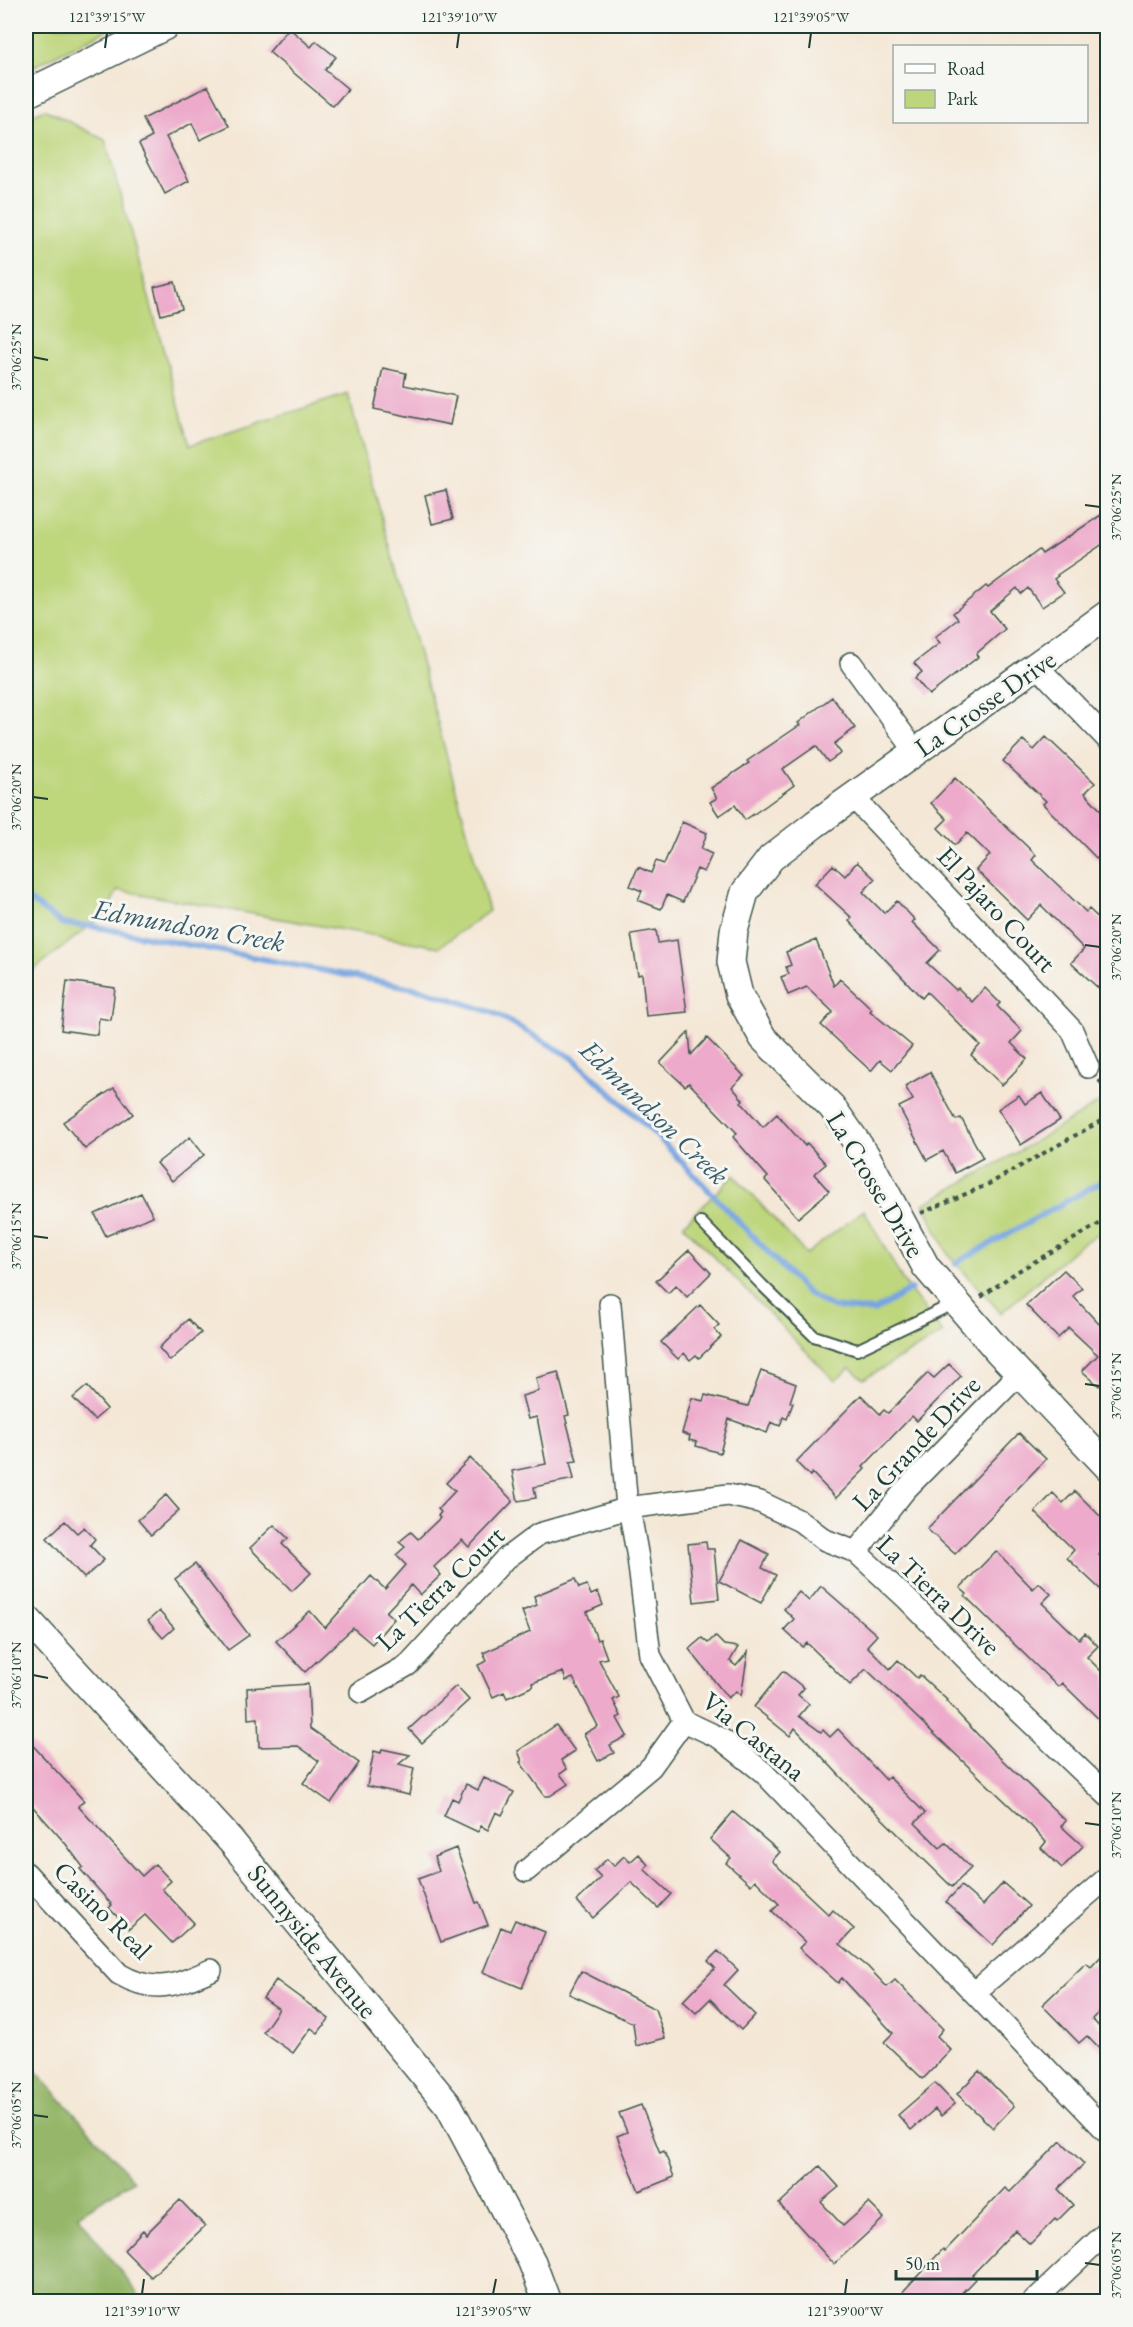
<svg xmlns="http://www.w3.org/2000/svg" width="1133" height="2327" font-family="'EB Garamond',serif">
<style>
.green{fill:#bed67b;stroke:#6e8a58;stroke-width:1.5}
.forest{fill:#96b76b;stroke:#5a7a50;stroke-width:1.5}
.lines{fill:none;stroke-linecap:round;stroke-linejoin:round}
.stream{stroke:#77a5e0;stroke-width:6}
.building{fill:#edaacb}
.service-casing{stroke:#3f564c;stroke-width:14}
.minor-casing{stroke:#3f564c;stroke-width:24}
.tertiary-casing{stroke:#3f564c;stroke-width:30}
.path{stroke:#3f564c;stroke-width:4;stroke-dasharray:4.5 4.5;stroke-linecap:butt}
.service{stroke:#fff;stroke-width:10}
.minor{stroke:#fff;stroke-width:21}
.tertiary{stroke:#fff;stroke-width:27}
.ticks{fill:none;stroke:#1f3d34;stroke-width:2}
.labels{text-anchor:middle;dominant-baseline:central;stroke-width:6;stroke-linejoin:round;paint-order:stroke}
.street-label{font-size:27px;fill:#1f3d34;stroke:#f6f6f2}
.water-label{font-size:28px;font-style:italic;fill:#395c68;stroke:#f6f6f2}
.neatline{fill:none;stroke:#1f3d34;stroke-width:2}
.ticks-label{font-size:15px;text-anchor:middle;fill:#1f3d34}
</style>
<rect width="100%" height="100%" fill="#f6f6f2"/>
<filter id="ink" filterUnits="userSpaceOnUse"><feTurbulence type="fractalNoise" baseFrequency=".0167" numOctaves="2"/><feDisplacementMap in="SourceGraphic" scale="12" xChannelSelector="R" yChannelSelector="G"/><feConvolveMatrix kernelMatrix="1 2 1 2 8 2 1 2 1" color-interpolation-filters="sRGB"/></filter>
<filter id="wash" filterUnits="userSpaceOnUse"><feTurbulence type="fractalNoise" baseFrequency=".008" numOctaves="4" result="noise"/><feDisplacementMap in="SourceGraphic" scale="24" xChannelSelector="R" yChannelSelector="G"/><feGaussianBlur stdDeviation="1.35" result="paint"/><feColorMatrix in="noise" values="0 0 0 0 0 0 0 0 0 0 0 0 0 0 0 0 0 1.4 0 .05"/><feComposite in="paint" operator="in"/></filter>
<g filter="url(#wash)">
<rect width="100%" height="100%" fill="#f4e7d5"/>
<path class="green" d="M26,26H115L26,70Z
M44,109L105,140L190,445L348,394L489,911L439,947L118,890L106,913L26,976V118Z
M1107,1098V1228L1081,1244L1001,1313L948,1254L924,1204L1014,1154Z
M734,1175L806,1254L864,1210L903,1281L943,1333L864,1379L850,1368L835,1381L683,1225Z"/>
<path class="forest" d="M26,2060L134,2180L78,2215L143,2301H26Z"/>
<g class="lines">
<path class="stream" d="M26,898L63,924L91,926L424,990L494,1013L573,1058L655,1134L807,1293L832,1307L874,1311L911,1289
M956,1263L1108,1178"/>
</g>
<g id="blocks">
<path class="building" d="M289,28L311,47L316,41L336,57L325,70L348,89L333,106L269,52Z
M208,86L229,126L200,140L192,123L166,137L189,181L165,194L139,144L152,137L143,119Z
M175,282L182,309L161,315L154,287Z
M383,368L406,373L404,385L456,396L450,425L374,409Z
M446,490L453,519L432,524L425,495Z
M1107,511V541L1057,575L1058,576L1054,579L1064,592L1042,607L1028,588L1021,594L1017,588L990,611L1005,629L976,654L978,657L929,695L915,678L922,672L914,663L940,643L935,637L958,619L953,613L986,586L988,588L1039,550L1042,554Z
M832,697L855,728L834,744L841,753L828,762L816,746L783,769L794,785L767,805L745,820L735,805L719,816L710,802L717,798L711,788L749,763L747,761L800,725L798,723Z
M1046,737L1095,783L1085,793L1107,817V869L1043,804L1046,801L1003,761L1023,740L1034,750Z
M955,778L1036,855L1032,860L1086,912L1089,909L1107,926V996L1071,963L1084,949L1041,905L1027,920L976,870L990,855L967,833L955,845L938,828L947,819L931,803Z
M682,822L707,833L701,849L712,854L704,872L697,869L683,902L667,895L661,909L638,900L642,891L630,886L638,867L651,873L656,861L664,864Z
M857,862L875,879L863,892L884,913L897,901L915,920L912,922L940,950L927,963L956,990L958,988L972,1002L985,988L1000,1003L997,1006L1022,1031L1011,1043L1027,1059L1002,1085L971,1055L980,1045L927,992L922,998L849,921L852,918L815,884L833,865L845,876Z
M656,930L658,943L677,940L687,1012L646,1016L642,974L638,975L631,934Z
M816,940L834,986L840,979L872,1009L870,1011L912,1046L892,1070L880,1060L871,1071L821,1025L833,1012L807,987L788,995L781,977L789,974L786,967L791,965L786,952Z
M67,981L115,988L111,1020L99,1018L97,1035L61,1030Z
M689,1032L691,1055L707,1038L744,1076L732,1087L743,1100L741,1102L763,1127L777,1114L805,1146L807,1143L826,1164L814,1174L829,1191L798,1218L765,1180L768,1177L733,1137L737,1133L689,1083L685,1086L660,1063Z
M930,1072L956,1120L961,1118L983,1158L955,1173L943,1151L927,1160L899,1107L913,1100L905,1086Z
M114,1088L133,1114L85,1149L63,1122Z
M1042,1093L1060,1120L1021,1145L998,1109L1019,1095L1025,1104Z
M190,1137L204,1155L172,1181L157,1163Z
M141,1193L153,1216L106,1236L95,1214Z
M689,1250L711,1273L687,1297L676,1285L668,1293L656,1281Z
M1064,1270L1082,1288L1073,1296L1099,1324L1107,1315V1377L1099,1386L1082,1371L1098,1355L1069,1328L1058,1338L1026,1305Z
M700,1305L719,1325L714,1329L721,1337L699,1358L696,1355L690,1360L684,1353L678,1359L661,1342Z
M188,1319L201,1333L170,1361L159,1348Z
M949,1364L961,1376L917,1421L912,1416L863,1467L865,1469L836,1498L812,1473L810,1476L796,1462L861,1395L880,1414L884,1410L888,1413L928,1373L934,1378Z
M761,1371L796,1384L790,1402L793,1403L787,1419L783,1417L780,1426L771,1422L767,1433L729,1419L720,1453L696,1446L697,1442L689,1440L690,1436L682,1433L692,1398L703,1401L705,1395L748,1406Z
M558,1372L569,1415L565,1416L577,1461L570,1462L574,1479L534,1487L536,1498L518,1501L512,1471L546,1464L537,1417L528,1419L522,1396L539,1391L536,1378Z
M87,1386L107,1409L94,1420L73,1398Z
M1019,1433L1046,1459L955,1554L927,1529Z
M470,1458L513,1501L469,1547L462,1540L434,1567L441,1575L420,1595L411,1585L386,1612L394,1619L372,1644L353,1628L305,1672L276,1641L310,1611L325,1628L371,1576L385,1589L406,1565L396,1555L405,1547L399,1542L411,1532L418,1539L440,1518L438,1516L441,1512L438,1509L455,1491L446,1483Z
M1075,1491L1107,1523V1546L1099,1555L1107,1563V1582L1100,1589L1067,1558L1074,1550L1035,1512L1053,1493L1063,1503Z
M166,1495L179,1510L151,1535L138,1520Z
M65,1521L77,1533L84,1527L95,1539L90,1545L104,1560L84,1578L47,1538Z
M274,1525L288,1538L282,1544L311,1573L292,1591L250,1548Z
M742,1540L769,1554L762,1568L776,1575L761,1603L719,1581Z
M706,1542L707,1549H714L719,1599L694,1602L688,1544Z
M996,1551L1033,1589L1039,1583L1051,1594L1042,1603L1079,1639L1085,1633L1098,1646L1087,1657L1107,1677V1727L1062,1683L1058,1687L965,1596L967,1594L960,1588Z
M195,1564L249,1635L228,1650L175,1579Z
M575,1579L579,1588L587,1585L591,1595L598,1592L603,1605L587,1612L597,1640L600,1639L607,1658L599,1660L619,1697L613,1700L621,1716L617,1718L627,1736L610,1745L614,1753L598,1761L584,1734L598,1726L573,1678L566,1681L563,1672L532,1683L533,1686L507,1698L504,1692L493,1697L478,1665L487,1661L483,1653L530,1632L522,1611L537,1605L534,1596Z
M821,1586L877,1635L867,1646L890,1669L898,1660L917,1678L920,1675L947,1700L946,1701L997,1755L1066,1821L1061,1826L1083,1846L1062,1868L1041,1848L1046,1842L1032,1827L866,1669L850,1685L807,1643L803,1647L784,1630L794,1619L784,1609L799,1592L809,1601Z
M159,1611L174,1628L163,1638L148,1621Z
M715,1636L724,1645L738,1647L730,1661L736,1666L748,1652L741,1696L736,1691L728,1698L689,1649L702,1638L708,1643Z
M783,1671L804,1688L798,1695L809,1704L799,1716L821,1732L823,1730L830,1737L838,1729L886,1780L889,1777L925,1813L915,1823L940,1848L946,1843L971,1868L952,1887L855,1792L795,1728L790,1736L754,1707Z
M308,1684L310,1728L359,1763L331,1803L303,1783L319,1761L298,1746L259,1747L258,1718L248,1719L247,1688Z
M456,1686L469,1700L422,1743L409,1729Z
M556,1725L575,1751L561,1760L567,1769L560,1774L568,1784L550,1796H545L520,1762L522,1761L518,1751Z
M26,1738L84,1801L78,1806L142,1876L155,1864L171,1881L162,1889L194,1923L172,1943L145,1915L129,1929L109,1908L112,1905L80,1869L83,1867L65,1843L26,1799Z
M382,1749L410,1755L399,1764L414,1768L409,1795L367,1786L374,1751L381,1753Z
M484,1778L514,1792L502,1815L496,1812L488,1830L481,1826L478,1832L444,1816L452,1798L458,1801L466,1784L478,1790Z
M733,1812L780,1852L772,1861L829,1915L833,1910L854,1929L840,1944L868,1967L887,1987L895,1980L943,2029L937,2036L951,2050L923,2079L884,2042L893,2033L842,1978L838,1983L799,1948L805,1942L772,1911L779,1904L755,1880L751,1885L726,1863L731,1858L710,1839Z
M456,1848L476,1903L479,1902L488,1925L441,1942L418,1879L439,1871L434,1857Z
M639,1854L648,1865L644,1869L671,1894L658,1908L631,1882L593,1918L577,1901L601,1878L594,1871L607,1859L614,1866L624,1856L630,1862Z
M1003,1883L1029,1906L993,1945L946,1902L961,1886L983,1905Z
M515,1920L545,1932L522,1988L483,1972L501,1927L510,1931Z
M1107,1950V2004L1092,2019L1107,2035V2057L1087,2036L1079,2043L1042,2005L1086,1963L1091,1967Z
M718,1951L738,1970L724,1985L755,2015L741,2030L710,1999L696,2013L683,2001L715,1968L708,1961Z
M581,1971L655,2009L665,2038L636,2046L633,2023L569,1994Z
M276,1980L329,2019L318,2033L311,2028L293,2053L263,2032L279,2009L263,1998Z
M979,2071L1014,2106L993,2128L957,2094Z
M935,2083L955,2104L941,2116L935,2109L911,2130L898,2115Z
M641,2105L660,2153L664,2151L674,2177L639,2191L617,2136L627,2132L619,2113Z
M1061,2141L1084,2164L1058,2189L1073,2205L1057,2221L1055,2219L1030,2244L1015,2230L972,2275L975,2279L954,2301H894L943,2249L945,2251L1005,2188L1010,2192Z
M820,2166L839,2187L821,2202L843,2226L869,2203L884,2218L834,2264L779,2204Z
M180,2200L205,2226L151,2277L124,2250L143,2230L146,2234Z"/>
</g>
</g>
<g filter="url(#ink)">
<use href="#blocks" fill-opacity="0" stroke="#3f564c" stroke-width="1.5"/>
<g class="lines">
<defs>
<path id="service" d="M701,1222L762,1285L814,1336L857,1350L955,1303"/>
<path id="minor" d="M851,663L916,752
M1037,666L1108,740
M853,797L1072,1030L1088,1067
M610,1304L627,1508H629L638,1558L650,1655L684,1721L720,1738L763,1772L1108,2133
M627,1508L728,1495L760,1502L800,1521L825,1540L856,1552L907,1599L1001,1694L1108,1796
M856,1552L905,1490L1019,1374
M361,1692L408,1665L504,1560L539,1534L629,1508
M526,1871L651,1767L684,1721
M26,1873L119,1974C155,1995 176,1985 211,1970
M974,1993L1108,1877
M1033,2302L1108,2231"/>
<path id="tertiary" d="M26,94L165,26
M1108,614L815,824L771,858L745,892L734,931L731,962L739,995L763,1038L832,1107L865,1154L926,1267L999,1352L1108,1467
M26,1618L231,1841L449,2106L532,2262L547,2302"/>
</defs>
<use href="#service" class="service-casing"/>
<use href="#minor" class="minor-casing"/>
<use href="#tertiary" class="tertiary-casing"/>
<path class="path" d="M1099,1080L1108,1091
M921,1213L987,1185L1108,1117
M981,1297L1015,1273L1108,1219"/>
<use href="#service" class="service"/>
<use href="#minor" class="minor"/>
<use href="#tertiary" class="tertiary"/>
</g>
</g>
<path class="ticks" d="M105,48L107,33M457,48L459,33M809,48L811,33M33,357L48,360M1085,505L1100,507M33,797L48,799M1085,945L1100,947M33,1236L48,1238M1085,1384L1100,1386M33,1675L48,1678M1085,1823L1100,1825M33,2115L48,2117M1085,2263L1100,2265M142,2294L144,2279M493,2294L496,2279M845,2294L847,2279"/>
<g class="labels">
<g class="street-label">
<text transform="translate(985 703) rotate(-35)">La Crosse Drive</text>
<text transform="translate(997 909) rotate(47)">El Pajaro Court</text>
<text transform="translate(876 1184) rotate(59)">La Crosse Drive</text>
<text transform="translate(916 1443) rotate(-47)">La Grande Drive</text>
<text transform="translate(440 1588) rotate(-44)">La Tierra Court</text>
<text transform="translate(939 1595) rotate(44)">La Tierra Drive</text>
<text transform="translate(754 1736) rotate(39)">Via Castana</text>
<text transform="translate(103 1910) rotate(45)">Casino Real</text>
<text transform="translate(313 1941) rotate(51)">Sunnyside Avenue</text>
</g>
<g class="water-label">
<text transform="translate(189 925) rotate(10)">Edmundson Creek</text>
<text transform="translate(655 1112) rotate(44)">Edmundson Creek</text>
</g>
</g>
<rect width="1133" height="2327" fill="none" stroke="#f6f6f2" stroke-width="66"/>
<rect x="893" y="45" width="195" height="78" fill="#f6f6f2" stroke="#a0aca6" stroke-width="1.5"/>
<rect x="905" y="64" width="30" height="9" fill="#ffffff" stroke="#a0aca6" stroke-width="1.5"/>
<text x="947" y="75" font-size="18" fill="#1f3d34">Road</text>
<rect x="905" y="90" width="30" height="18" fill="#bed67b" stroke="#a0aca6" stroke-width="1.5"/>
<text x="947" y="105" font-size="18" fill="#1f3d34">Park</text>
<path d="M896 2270v9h141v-9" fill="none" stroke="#1f3d34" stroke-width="3"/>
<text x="905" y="2270" font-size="18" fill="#1f3d34" stroke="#f6f6f2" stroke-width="4.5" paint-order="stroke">50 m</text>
<rect x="33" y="33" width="1067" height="2261" class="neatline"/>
<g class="ticks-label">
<text x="107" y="22">121°39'15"W</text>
<text x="459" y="22">121°39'10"W</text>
<text x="811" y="22">121°39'05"W</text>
<text transform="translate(16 357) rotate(-90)" y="5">37°06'25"N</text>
<text transform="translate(1116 507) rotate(-90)" y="5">37°06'25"N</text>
<text transform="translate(16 797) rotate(-90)" y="5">37°06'20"N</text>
<text transform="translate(1116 947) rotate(-90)" y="5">37°06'20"N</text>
<text transform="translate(16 1236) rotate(-90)" y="5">37°06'15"N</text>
<text transform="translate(1116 1386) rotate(-90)" y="5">37°06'15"N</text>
<text transform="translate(16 1675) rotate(-90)" y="5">37°06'10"N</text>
<text transform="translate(1116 1825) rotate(-90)" y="5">37°06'10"N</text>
<text transform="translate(16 2115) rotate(-90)" y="5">37°06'05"N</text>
<text transform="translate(1116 2265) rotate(-90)" y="5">37°06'05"N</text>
<text x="142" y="2316">121°39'10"W</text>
<text x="493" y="2316">121°39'05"W</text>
<text x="845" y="2316">121°39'00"W</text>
</g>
</svg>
